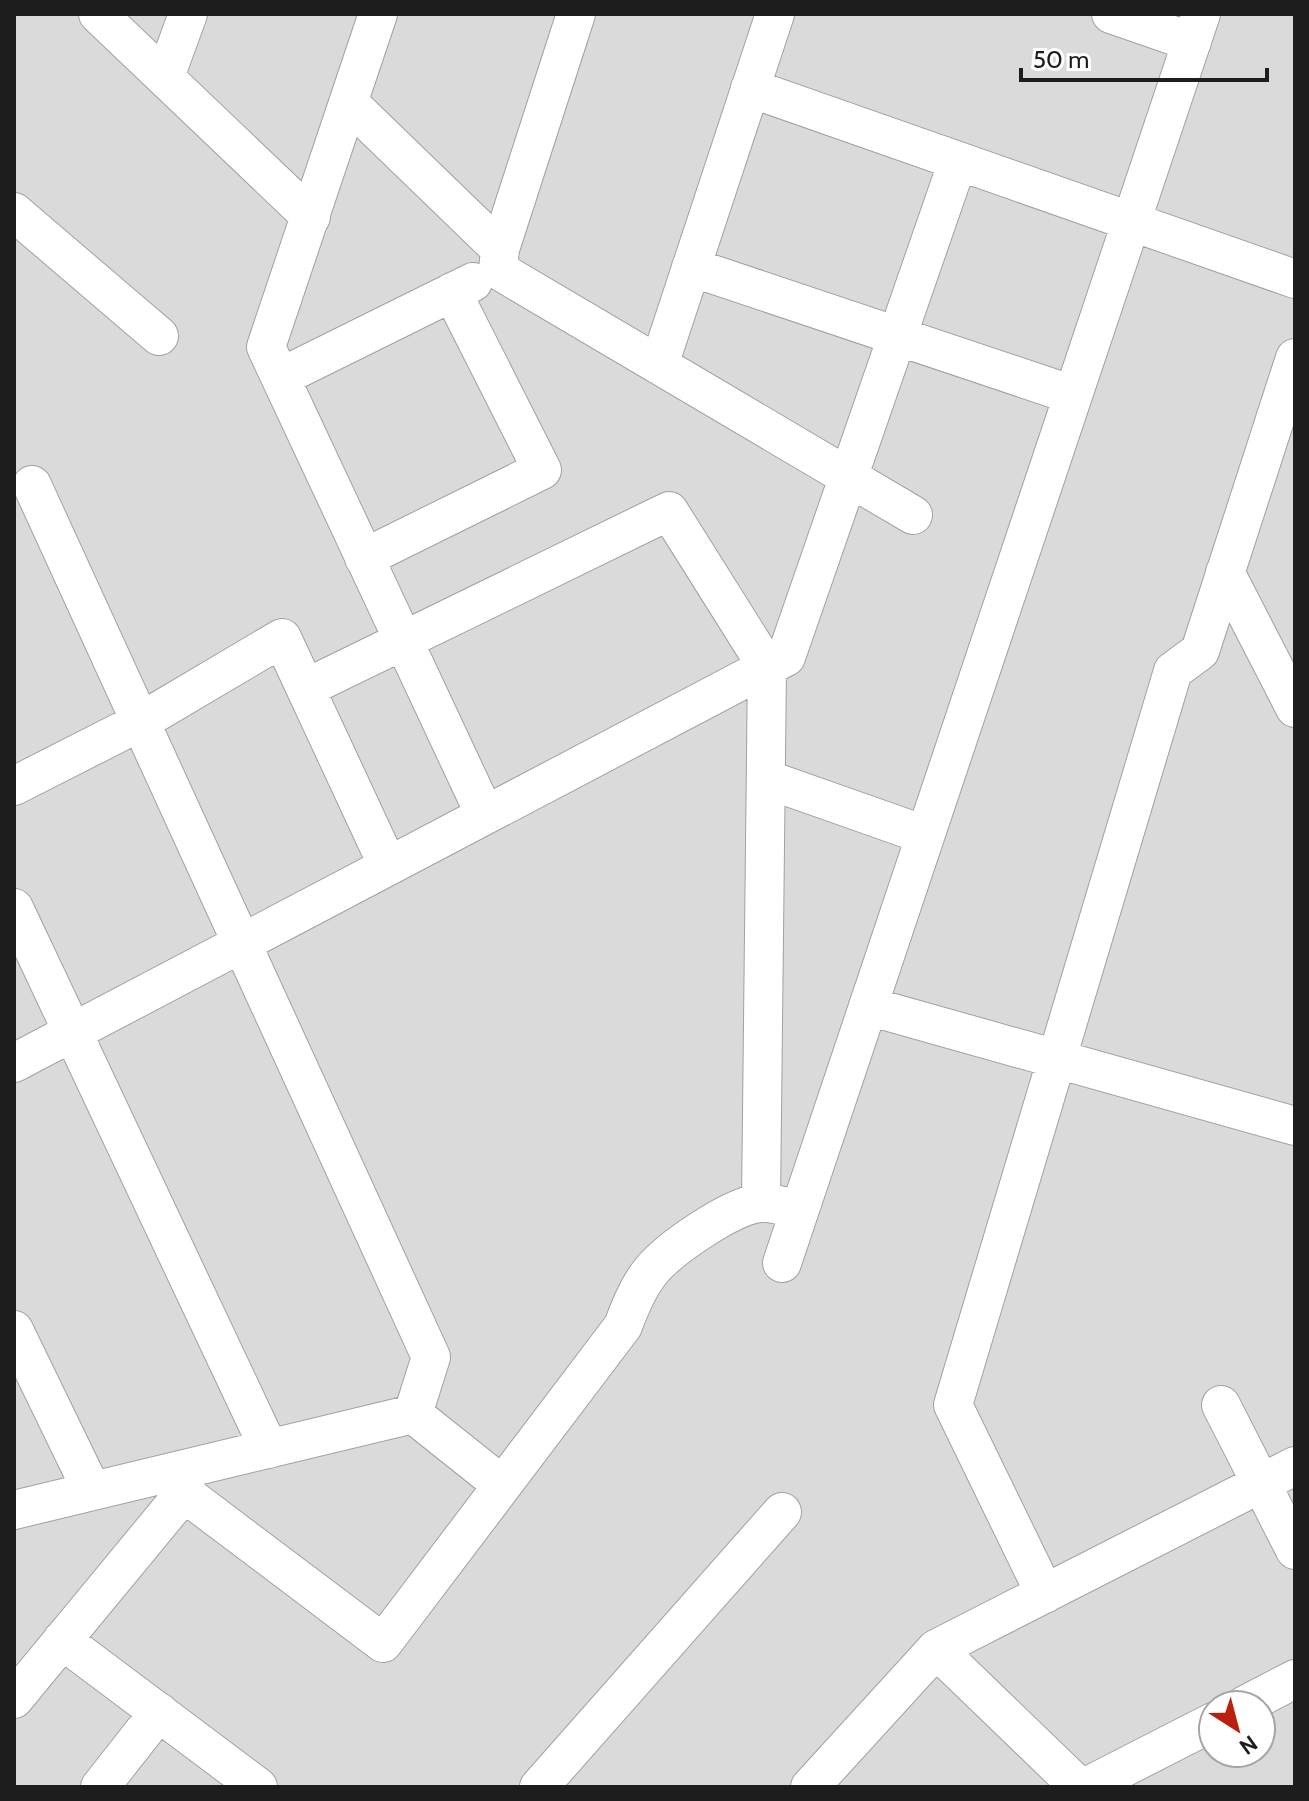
<svg xmlns="http://www.w3.org/2000/svg" width="1309" height="1801" font-family="Cabin,sans-serif">
<style>
.residential{fill:#dbdada;fill-rule:evenodd}
.lines{fill:none;stroke-linecap:round;stroke-linejoin:round}
.street-casing{stroke:#a1a1a1;stroke-width:40}
.street{stroke:#fff;stroke-width:38}
</style>
<rect width="100%" height="100%" fill="#edebe3"/>
<path class="residential" d="M14,14H1295V1787H14ZM1213,1705H1261V1753H1213Z"/>
<g class="lines">
<defs>
<path id="street" d="M98,14L311,217
M378,14L266,347L485,815
M1111,14L1192,42
M165,77L188,14
M750,88L1295,279
M349,103L500,249
M14,212L159,336
M691,267L1073,395
M498,270L913,515
M498,270L500,249L576,14
M659,365L775,14
M281,377L473,282
M32,485L431,1357L413,1414
M364,558L542,470L452,292
M1225,572L1295,708
M306,688L669,511L767,667L761,1203
M766,779L925,835
M14,786L140,722L282,638L388,866
M14,908L269,1449
M868,1006L1295,1126
M14,1063L786,657L958,161
M782,1263L1201,14
M14,1330L92,1491
M1221,1405L1295,1550
M413,1414L502,1485
M179,1470L184,1493L383,1643L623,1326C630,1307 638,1287 651,1271C669,1249 732,1205 761,1203C768,1202 778,1205 785,1206
M14,1510L413,1414
M1045,1594L953,1405L1173,671L1200,651L1295,358
M62,1640L258,1787
M936,1649L1079,1787
M14,1699L184,1493
M1245,1705L1295,1679
M100,1787L159,1712
M539,1787L782,1512
M810,1787L936,1649L1295,1466
M1086,1787L1213,1722"/>
</defs>
<use href="#street" class="street-casing"/>
<use href="#street" class="street"/>
</g>
<rect width="1309" height="1801" fill="none" stroke="#1d1d1d" stroke-width="32"/>
<g transform="translate(1237 1729) rotate(144)"><circle r="38" fill="#ffffff" stroke="#a5a5a5" stroke-width="2"/>
<path d="M0-6L14 30L0 20L-14 30Z" fill="#ba2010"/>
<text y="-12" font-size="22" font-weight="bold" text-anchor="middle" fill="#1d1d1d">N</text>
</g>
<path d="M1021 68v12h246v-12" fill="none" stroke="#1d1d1d" stroke-width="4"/>
<text x="1033" y="68" font-size="24" fill="#1d1d1d" stroke="#ffffff" stroke-width="6" paint-order="stroke">50 m</text>
</svg>
